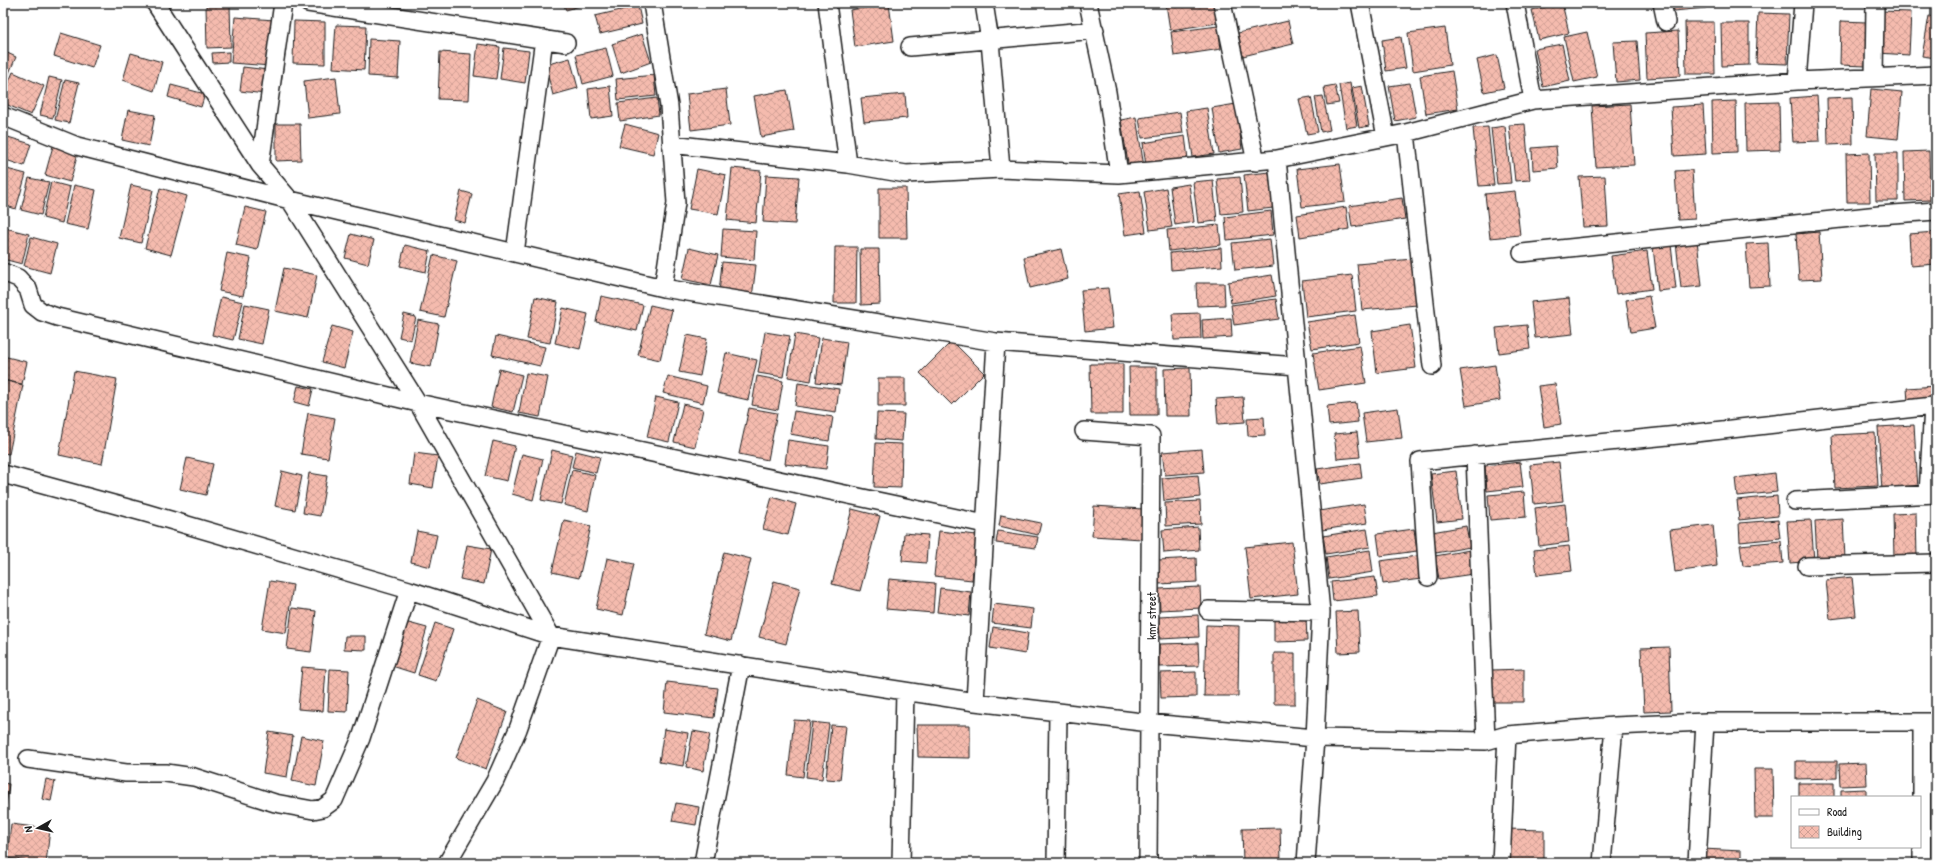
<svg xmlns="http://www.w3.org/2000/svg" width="1939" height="866" font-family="'Patrick Hand',sans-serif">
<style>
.building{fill:url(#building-cross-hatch);stroke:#1c1c1c}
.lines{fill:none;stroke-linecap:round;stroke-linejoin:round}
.minor-casing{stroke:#1c1c1c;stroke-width:20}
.minor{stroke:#fff;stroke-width:17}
.labels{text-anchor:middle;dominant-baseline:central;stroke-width:3;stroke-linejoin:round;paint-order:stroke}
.street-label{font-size:12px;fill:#1c1c1c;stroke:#fff}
</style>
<defs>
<pattern id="building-cross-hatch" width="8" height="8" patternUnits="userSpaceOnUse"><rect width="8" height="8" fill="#f5bbae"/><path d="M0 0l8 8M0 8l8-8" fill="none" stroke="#d1a095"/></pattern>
</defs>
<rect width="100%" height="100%" fill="#fff"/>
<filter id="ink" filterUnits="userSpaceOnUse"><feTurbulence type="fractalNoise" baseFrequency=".025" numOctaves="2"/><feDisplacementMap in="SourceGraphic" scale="8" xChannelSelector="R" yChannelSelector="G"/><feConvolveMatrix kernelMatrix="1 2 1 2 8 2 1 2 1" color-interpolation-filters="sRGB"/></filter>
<g filter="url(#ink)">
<path class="building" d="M563,3H586L587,4L566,10Z
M1215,3L1218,23L1170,30L1166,4Z
M1562,3L1569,33L1539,40L1532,10Z
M1673,3H1706V8L1674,11Z
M889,4L894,41L855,47L850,10Z
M230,5L231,47L207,48L206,6Z
M638,6L642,24L600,34L595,16Z
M1880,11L1911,12L1909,55L1878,53Z
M1758,13L1789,14L1787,64L1756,63Z
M1929,16L1936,17V58L1922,56Z
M235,17L274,20L271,66L231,63Z
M294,21L325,22V64L293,63Z
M1288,21L1293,44L1243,56L1238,33Z
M1841,21L1866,22V66L1840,65Z
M1685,22H1714L1715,74H1686Z
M1721,23H1749V65L1722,66Z
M336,25L366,26L364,70L333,68Z
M1218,26L1221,49L1174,56L1171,32Z
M1445,28L1450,65L1413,71L1408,33Z
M1678,31L1680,76L1647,78L1645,33Z
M1587,32L1597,77L1574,82L1564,37Z
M61,33L100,45L92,68L54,56Z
M642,34L651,62L621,73L612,44Z
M1401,37L1406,68L1386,71L1382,40Z
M369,39L400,41L398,78L368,76Z
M1637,41L1640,80L1616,82L1613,42Z
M478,44L500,47L496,79L474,76Z
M1562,44L1570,81L1543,87L1535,49Z
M504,48L529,51L525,83L500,79Z
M606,48L613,76L583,84L576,55Z
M3,51L16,57L3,87Z
M229,52V62L213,63L212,53Z
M440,52L471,54L469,100L438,99Z
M131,53L162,62L154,91L123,80Z
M1497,55L1504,88L1484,92L1477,60Z
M570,58L578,88L553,95L545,65Z
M243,67L268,70L265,94L240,91Z
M1452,71L1458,109L1426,114L1420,76Z
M13,72L44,86L31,115L3,103V96Z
M654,75L656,96L618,100L616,79Z
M49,77L62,80L53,118L40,115Z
M336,77L340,114L308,118L304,81Z
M65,80L79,83L69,123L55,120Z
M1350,83L1357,126L1346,128L1339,85Z
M1410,83L1416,117L1395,121L1389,86Z
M171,85L205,94L201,107L168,97Z
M1335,85L1339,103L1327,105L1324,87Z
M610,86L613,116L591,119L588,89Z
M1362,86L1369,126L1359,128L1352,88Z
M726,89L730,125L691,130L687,94Z
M1871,89L1902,92L1898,139L1867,136Z
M787,90L794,131L761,137L754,96Z
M905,94L907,118L864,122L861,98Z
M1323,96L1330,130L1321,132L1315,97Z
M1817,96L1820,141L1793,142L1790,98Z
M1311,97L1318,132L1307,134L1299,99Z
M1852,97L1853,144L1828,145L1827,98Z
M657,98L659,115L620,121L618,103Z
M1736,101L1737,152L1713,153L1712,102Z
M1779,102L1780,150L1746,151L1745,103Z
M1236,104L1242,149L1219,153L1212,108Z
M1630,104L1634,165L1596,167L1592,106Z
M1703,105L1706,154L1674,156L1671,107Z
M1207,108L1214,154L1193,157L1186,111Z
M128,110L155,115L149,146L122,140Z
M1180,112L1183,133L1142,138L1139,118Z
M1136,117L1144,167L1129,169L1121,120Z
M276,124H300L301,160L276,161Z
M625,124L658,133L653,154L619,146Z
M1525,124L1530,180L1515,181L1509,125Z
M1505,126L1511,183L1497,184L1491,128Z
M1488,127L1494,185L1479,186L1473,128Z
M1185,136L1188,159L1146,166L1143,143Z
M8,137L31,144L24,166L3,159Z
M53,146L78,153L70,182L45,175Z
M1556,146L1558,168L1533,170L1532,148Z
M1929,151L1930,200L1905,201L1904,152Z
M1869,153L1870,202H1847L1846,154Z
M1875,153H1898V201H1876Z
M1340,164L1345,202L1302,207L1297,169Z
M3,168L26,174L16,209L3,205Z
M732,168L761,171L756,223L727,220Z
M697,169L726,175L718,214L689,209Z
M1692,170L1695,219L1678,220L1675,171Z
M1269,172L1273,208L1248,211L1244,175Z
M766,175L799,177L795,224L763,222Z
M1605,176L1608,226L1583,227L1579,177Z
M1240,177L1243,212L1221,214L1217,179Z
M29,178L49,182L41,215L21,210Z
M1213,180L1217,221L1198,223L1193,182Z
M51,182L70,187L62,223L43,218Z
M1189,184L1194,222L1175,225L1170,187Z
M74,185L96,190L88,229L65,224Z
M131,185L153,190L141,243L119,238Z
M160,188L187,196L171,255L145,248Z
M879,188H906L907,238H879Z
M1166,188L1172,227L1150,230L1144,192Z
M461,191L472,194L465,223L454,220Z
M1140,191L1146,232L1125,235L1119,194Z
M1515,191L1520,235L1490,238L1485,194Z
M1402,198L1405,219L1352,227L1349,206Z
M245,207L266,212L257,250L236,245Z
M1346,207L1349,229L1300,237L1297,215Z
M1271,211L1273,235L1227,240L1225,217Z
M1219,225L1221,245L1169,251L1167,230Z
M5,228L29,234L22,264L3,259V238Z
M723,229L756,231L754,260L721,257Z
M1819,232L1822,279L1799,280L1796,234Z
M1936,232V264L1911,266L1909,234Z
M351,234L374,240L368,264L345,258Z
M31,237L57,244L50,273L24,266Z
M1270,239L1273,266L1235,270L1232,243Z
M1697,240L1702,286L1681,288L1676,242Z
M1768,243L1770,286L1749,287L1746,244Z
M405,245L430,251L426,272L400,266Z
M1671,245L1676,289L1658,291L1653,247Z
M835,247H857L856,303H834Z
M689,248L718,255L711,285L682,279Z
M1221,248L1222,266L1171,270L1170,253Z
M860,249H879L880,304L861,305Z
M1061,249L1068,279L1030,288L1024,257Z
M1647,251L1652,289L1616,294L1611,256Z
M227,253L251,258L243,296L219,291Z
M433,255L457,261L444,317L420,312Z
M1413,259L1417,305L1362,310L1357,264Z
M722,262L756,265L752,298L719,294Z
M284,268L317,275L308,318L275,311Z
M1272,275L1276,296L1231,303L1228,282Z
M1352,275L1356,311L1306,317L1302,281Z
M1196,283H1224L1225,305L1197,306Z
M1108,288L1113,328L1085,331L1081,290Z
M601,296L643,305L637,331L596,322Z
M1649,296L1655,328L1631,332L1626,300Z
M221,297L243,302L233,340L212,335Z
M535,297L558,302L550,343L527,339Z
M1569,298L1573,334L1535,338L1531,302Z
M1276,299L1279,319L1234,325L1231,305Z
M245,304L269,309L262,344L238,339Z
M650,305L672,310L660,360L638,355Z
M563,308L588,314L580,349L555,343Z
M1200,313L1201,339L1174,340L1172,314Z
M404,314L416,317L411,340L399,337Z
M1355,315L1359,342L1312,349L1307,322Z
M1231,318L1232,337L1203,339L1202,320Z
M418,320L439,324L431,367L410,363Z
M1410,325L1416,368L1377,373L1372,331Z
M1527,325L1530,349L1499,353L1496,328Z
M332,326L353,332L344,368L322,362Z
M765,332L790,336L783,377L758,373Z
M795,334L818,338L811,381L788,377Z
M687,335L707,339L700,376L679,372Z
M496,336L545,347L540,366L492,355Z
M822,338L847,342L841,385L816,382Z
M952,341L984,373L952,405L920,373Z
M1360,346L1366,383L1319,390L1313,353Z
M726,353L757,360L748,400L717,393Z
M3,356L27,362L22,384L3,380Z
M1090,364H1123V414H1091Z
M1495,365L1500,400L1466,406L1460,370Z
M1129,367H1157V415H1130Z
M1190,368L1191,416H1165L1164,369Z
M499,369L522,375L513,412L491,407Z
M74,371L117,379L102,464L59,455Z
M526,373L548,377L540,417L519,413Z
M668,376L707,386L703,403L663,393Z
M757,376L783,381L778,410L752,405Z
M878,378H905V406H878Z
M3,380L23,385L9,454L3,453Z
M798,383L839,389L836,412L795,406Z
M1555,384L1561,424L1544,427L1538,386Z
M298,386L313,389L309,406L294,402Z
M1936,386V400L1908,402L1907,388Z
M656,397L678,402L669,442L647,437Z
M1243,397L1245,422L1218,424L1216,399Z
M1356,403L1358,422L1329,425L1327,406Z
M683,404L703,409L695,447L674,442Z
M749,408L777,413L768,460L739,454Z
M1398,408L1402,438L1366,442L1362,413Z
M794,411L833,417L829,441L790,434Z
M308,413L335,418L328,458L301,454Z
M877,413L904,414L902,441L876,439Z
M1264,417L1265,435L1248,436L1247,418Z
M1914,425L1918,489L1882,491L1878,427Z
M1357,432L1360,457L1337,459L1334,434Z
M1875,433L1878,486L1835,488L1832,435Z
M788,440L829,446L826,469L785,464Z
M493,441L515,446L507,481L485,476Z
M876,443L902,444L901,488L874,487Z
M1202,449L1204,472L1165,475L1162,452Z
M552,450L572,455L561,504L541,500Z
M576,451L600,457L596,473L572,467Z
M414,453L438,456L433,488L410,484Z
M522,454L543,459L533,500L512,494Z
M187,458L213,464L206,495L180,489Z
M1520,462L1523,487L1487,491L1485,466Z
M1559,462L1563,501L1534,504L1530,465Z
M1360,463L1362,478L1320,484L1317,469Z
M572,470L595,475L588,511L564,505Z
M282,471L302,476L295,510L275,506Z
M1456,471L1462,519L1437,522L1431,474Z
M309,473L327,476L320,516L303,513Z
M1775,473L1777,492L1737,496L1735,478Z
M1198,475L1200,497L1164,501L1162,478Z
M1524,492L1526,517L1490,520L1488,495Z
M1777,496L1778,516L1739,520L1737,500Z
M772,497L796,504L788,535L763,529Z
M1200,501L1201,524L1166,526L1165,503Z
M1364,504L1367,523L1322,530L1319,511Z
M1565,504L1569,542L1539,546L1535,508Z
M1094,506L1143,509L1142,539L1092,536Z
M852,509L880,516L860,591L832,584Z
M1916,513L1917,558H1894L1893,514Z
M1001,515L1041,523L1038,535L999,526Z
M1843,519L1845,559L1817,560L1815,521Z
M564,520L591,526L579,578L552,572Z
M1778,520L1780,538L1740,542L1739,523Z
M1811,520L1814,561L1790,563L1787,521Z
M1713,525L1717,566L1675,572L1670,530Z
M1466,526L1470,547L1436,553L1432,532Z
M1198,527L1199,550L1164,553L1162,530Z
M1367,529L1370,547L1326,554L1323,536Z
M1414,529L1417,551L1380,556L1377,534Z
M417,531L437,535L430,567L411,562Z
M939,531L977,535L972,580L934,576Z
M998,531L1038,537L1036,548L996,543Z
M904,533L928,535L926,563L902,561Z
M1781,541L1783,563L1743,566L1740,545Z
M1292,542L1298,594L1251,599L1245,547Z
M467,545L491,549L484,584L460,579Z
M1569,546L1572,571L1537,575L1534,550Z
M1370,550L1373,572L1329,579L1326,557Z
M1470,550L1473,574L1439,579L1435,556Z
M724,552L751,559L731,641L704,634Z
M1417,556L1421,579L1383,584L1380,561Z
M607,558L634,564L623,615L596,609Z
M1196,558L1197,582L1159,584L1158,560Z
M1375,577L1378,596L1333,601L1331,582Z
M1852,577L1856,616L1830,619L1826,580Z
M889,579L935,583L933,613L886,609Z
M270,581L293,585L286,633L262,629Z
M774,581L800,588L786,644L759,637Z
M1200,587L1201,608L1160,610L1159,589Z
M940,588L971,592L969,616L937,612Z
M994,604L1033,609L1031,628L992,623Z
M292,608L316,611L311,652L287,649Z
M1358,611L1360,652L1338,653L1336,612Z
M1198,615L1199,637L1160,639L1159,617Z
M1274,617H1306L1307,641L1274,642Z
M405,622L427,628L414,673L392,666Z
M435,623L453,629L436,681L418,675Z
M1206,625L1239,626L1238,696H1204Z
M993,627L1028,633L1025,654L990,648Z
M345,636H366V650L344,649Z
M1198,643L1199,666L1159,667V644Z
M1669,647L1671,711L1644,712L1641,648Z
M1274,653H1295V704H1274Z
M302,667L326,669L323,711L298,709Z
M330,669L349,670L347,712L328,711Z
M1524,669V702H1493L1492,670Z
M1196,672V697L1161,698L1160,673Z
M667,682L718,688L714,718L664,712Z
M477,700L507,712L486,769L456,758Z
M794,720L810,721L803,777L788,775Z
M812,722L829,724L822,779L806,777Z
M831,725L846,726L840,780L826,779Z
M917,725H970V758L918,757Z
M664,729L688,733L683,766L659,762Z
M693,731L710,734L703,771L686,767Z
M269,732L293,736L287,777L263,773Z
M301,736L324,741L316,786L292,781Z
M1796,761H1837V778L1796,779Z
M1866,763L1867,785L1840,786L1839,764Z
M1754,769H1773L1774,818H1755Z
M46,779L55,781L51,801L42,799Z
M3,783L9,784L6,805H3Z
M1799,783H1834V797H1799Z
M1866,789V797H1841V790Z
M676,803L699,807L696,825L672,821Z
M3,817L6,818L3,847Z
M11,824L50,829L46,863L7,858Z
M1280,828L1281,861L1243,862L1242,829Z
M1507,829L1544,830V863H1506Z
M1703,849L1741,851V863H1702Z"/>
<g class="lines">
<defs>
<path id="minor" d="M155,3L260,165L290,200L418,403L551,636L518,729L495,781L447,863
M308,3L566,43
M652,3L669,106L676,203L663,288
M827,3L848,164
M984,3L990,41L1001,169
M1088,3L1107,92L1119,174L1277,159L1406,133L1533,100L1797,81L1936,75
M1222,3L1256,162
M1360,3L1386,137
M1515,3L1533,100
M1662,3L1666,22
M910,47L1095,30
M1874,78L1875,3
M1797,81L1803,3
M3,116L77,146L290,200L663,288L996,342L1297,366
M1406,133L1432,366
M671,144L848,164L906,174L1001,169L1119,174
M1277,159L1321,612L1315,738L1306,863
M260,165L283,3
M515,253L544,39
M1522,253L1879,215L1936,211
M3,272L18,278L28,289L33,305L42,312L57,317L418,403L985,524
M1084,431L1151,436L1148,863
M1475,455L1486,741
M3,474L146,513L409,590L551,636L975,702L1150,723L1315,738L1486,741L1507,735L1614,726L1705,722H1936
M1795,501L1936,494
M1807,566L1936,563
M1428,577L1420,461L1678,435L1933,406L1928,494
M1208,610L1321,612
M975,702L996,342
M28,759L126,773H166L194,777L275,803L313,810L323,808L334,800L361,738L409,590
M703,863L741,665
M901,863L905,691
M1056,863L1058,712
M1501,863L1507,735
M1602,863L1614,726
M1697,863L1705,722
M1922,863V722"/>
</defs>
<use href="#minor" class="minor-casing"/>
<use href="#minor" class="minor"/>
</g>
</g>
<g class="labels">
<g class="street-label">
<text transform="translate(1151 616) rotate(-90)">kmr street</text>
</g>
</g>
<rect width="1939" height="866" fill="none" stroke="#fff" stroke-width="16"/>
<rect x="8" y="8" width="1923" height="850" fill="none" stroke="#1c1c1c" stroke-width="1.5" filter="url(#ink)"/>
<rect x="1791" y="796" width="130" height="52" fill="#ffffff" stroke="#a4a4a4"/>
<rect x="1799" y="809" width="20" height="6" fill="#ffffff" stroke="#a4a4a4"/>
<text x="1827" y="816" font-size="12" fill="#1c1c1c">Road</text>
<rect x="1799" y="826" width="20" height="12" fill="url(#building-cross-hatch)" stroke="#a4a4a4"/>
<text x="1827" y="836" font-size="12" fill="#1c1c1c">Building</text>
<g transform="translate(38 828) rotate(262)" stroke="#ffffff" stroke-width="3" paint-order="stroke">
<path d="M0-3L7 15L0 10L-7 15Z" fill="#1c1c1c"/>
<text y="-6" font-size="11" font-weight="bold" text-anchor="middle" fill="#1c1c1c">N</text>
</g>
</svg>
